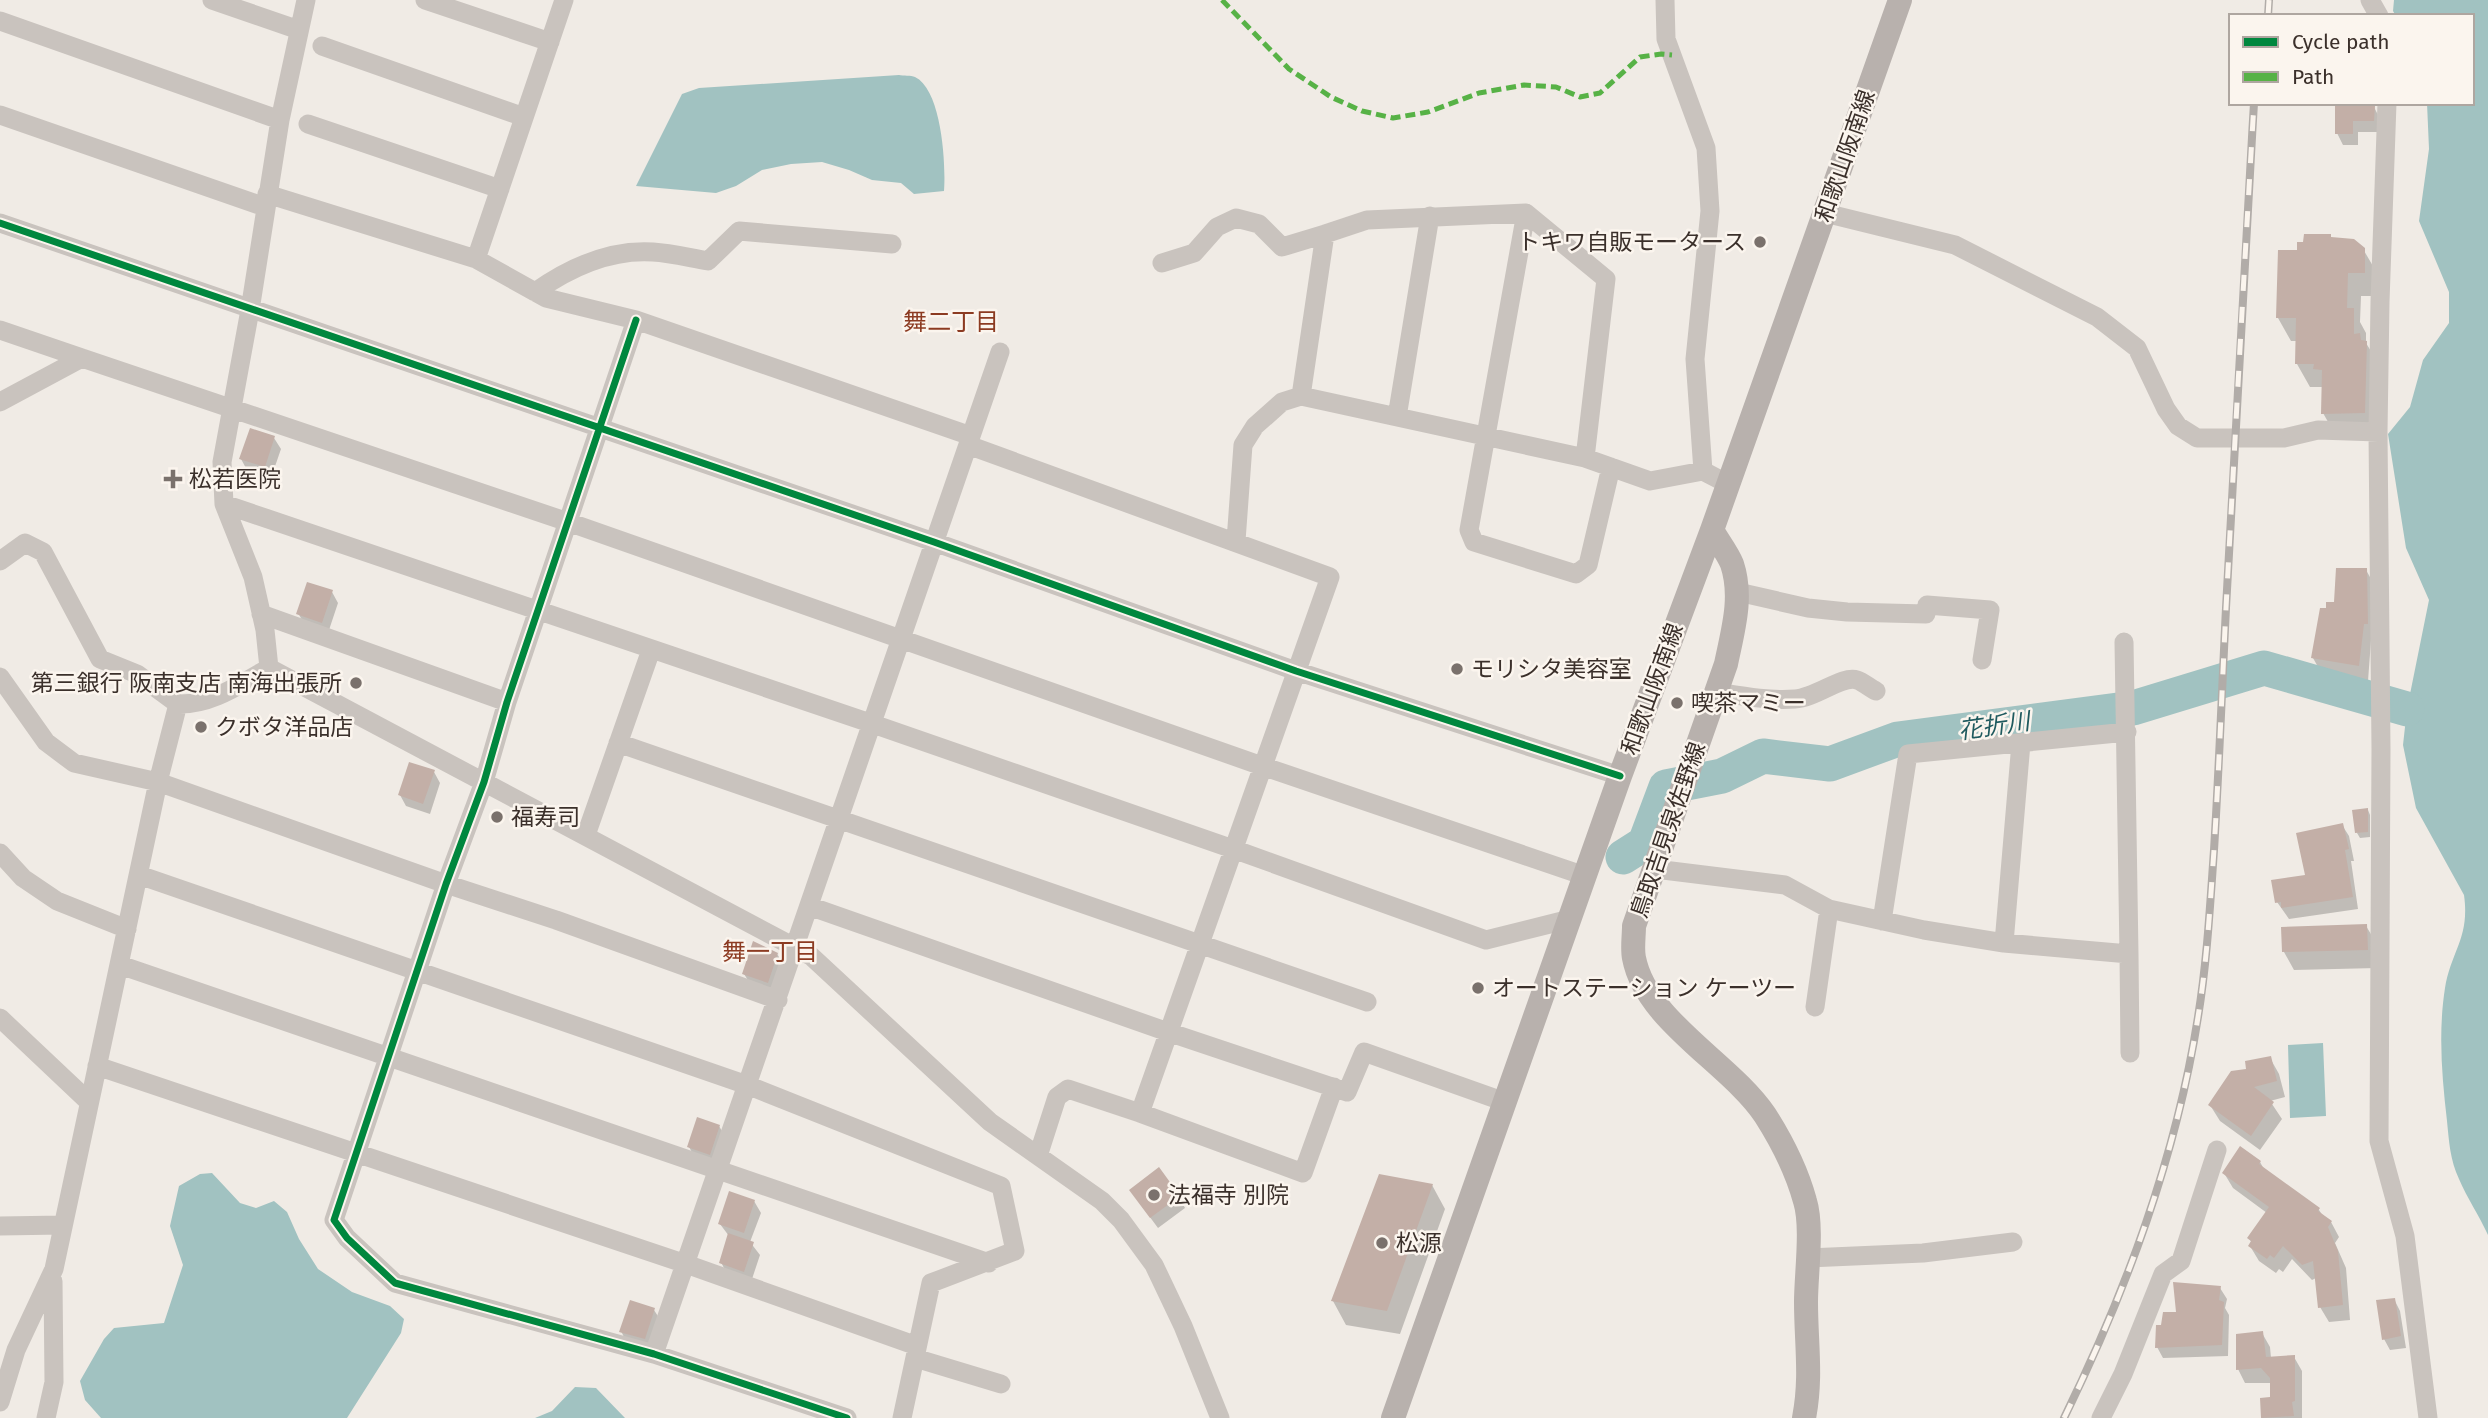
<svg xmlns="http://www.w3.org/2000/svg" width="2488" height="1418" font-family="'Fira Sans','Noto Sans JP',sans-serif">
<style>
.water{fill:#a1c2c1}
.shadow{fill:#0003}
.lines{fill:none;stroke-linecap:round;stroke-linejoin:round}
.river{stroke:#a1c2c1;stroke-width:35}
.building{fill:#c3afa7}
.minor{stroke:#c9c3be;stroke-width:19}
.major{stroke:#b8b1ad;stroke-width:24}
.rail-casing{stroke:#b1aca8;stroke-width:8}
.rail{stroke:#fbf5ee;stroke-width:5;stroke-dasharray:16;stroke-linecap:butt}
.quiet{stroke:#57b246;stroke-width:5;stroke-dasharray:10 5;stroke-linecap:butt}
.cycleway-casing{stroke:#fbf5ee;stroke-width:11}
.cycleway{stroke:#00873e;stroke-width:7}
.poi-dot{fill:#7a716c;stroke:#fbf5ee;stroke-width:2.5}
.labels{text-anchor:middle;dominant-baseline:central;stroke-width:5;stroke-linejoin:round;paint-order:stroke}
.street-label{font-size:23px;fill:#3b302b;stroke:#fbf5ee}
.poi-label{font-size:23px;fill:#3b302b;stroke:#fbf5ee;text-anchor:start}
.neighbourhood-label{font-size:24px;fill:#8c3b22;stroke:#fbf5ee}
.water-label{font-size:24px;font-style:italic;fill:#1f5a5e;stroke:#fbf5ee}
</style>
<rect width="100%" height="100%" fill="#f0ebe5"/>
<path class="water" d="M2394,0H2488V1235C2479,1215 2467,1198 2459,1179C2450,1160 2449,1141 2447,1121C2442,1077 2438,1033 2445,988C2451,951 2470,938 2464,895L2416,808L2403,745L2407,709L2429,600L2406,548L2388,434L2410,407L2423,360L2449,323V292L2419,221L2429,149L2427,103H2472V16H2396L2393,11Z
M899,75C903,76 911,75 915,77C942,90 946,165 944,191L914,194L901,183L872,180L849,170L822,162L791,164L762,170L736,186L716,193L636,186L682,94L699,88Z
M2323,1043L2326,1116L2290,1118L2288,1045Z
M212,1173L240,1203L256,1208L274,1201L287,1212L299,1239L318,1269L352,1292L390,1306L404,1319L401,1333L347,1418H101L85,1400L80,1381L104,1339L114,1328L164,1323L183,1265L170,1226L179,1186L200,1174Z
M575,1387L596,1388L625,1418H535L552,1411Z"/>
<path class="shadow" d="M2337,107H2374L2380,119V132H2358V145H2343L2337,133Z
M2332,239L2363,249L2377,273L2378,296H2361L2360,322L2366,333V343L2380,366L2377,436H2336L2323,413V387H2310L2297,364V341H2291L2278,318L2299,252Z
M274,438L281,449L271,478L247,470L241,459Z
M2366,570L2375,586L2368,681L2322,674L2313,658L2327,610L2335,604Z
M332,592L338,603L328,633L305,625L298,613Z
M434,772L440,783L430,814L406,806L400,795Z
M2368,810L2370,815V837L2360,838L2357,833Z
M2342,825L2349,836L2354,861H2351L2358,909L2289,919L2277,902L2307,876Z
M2366,926L2377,944V968L2294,970L2284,952L2283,929Z
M777,954L784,965L774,993L751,985L744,974Z
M2270,1058L2279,1074L2285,1097L2270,1101L2282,1119L2260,1150L2220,1121L2210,1105L2248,1070Z
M719,1126L726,1138L716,1166L696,1159L689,1147Z
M2260,1162L2265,1171L2319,1210L2323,1216L2331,1222L2339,1237L2335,1243L2346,1268L2350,1320L2329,1322L2320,1307L2316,1278L2312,1280L2292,1259L2283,1272L2279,1269L2276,1273L2259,1261L2250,1246L2252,1243L2249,1238L2267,1213L2233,1188L2224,1173Z
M1432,1185L1445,1209L1400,1334L1346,1325L1333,1301Z
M1179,1197L1185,1208L1158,1228L1138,1201Z
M754,1201L761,1213L750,1242L760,1255L751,1282L727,1274L721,1262L729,1236L720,1224Z
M2220,1288L2227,1299L2225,1308L2229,1315L2228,1356L2163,1358L2157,1347L2163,1327L2178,1314Z
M2394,1299L2400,1311L2406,1348L2390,1350L2384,1339Z
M654,1310L661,1321L651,1349L627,1343L621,1331Z
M2262,1333L2270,1347L2271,1358L2294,1357L2302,1371V1418H2262V1400L2271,1399L2272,1383H2245L2238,1369Z"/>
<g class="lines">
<path class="river" d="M1623,857L1645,843L1666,787L1722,776L1763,756L1830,764L1898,739L2133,708L2264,668L2407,709"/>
</g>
<path class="building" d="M2335,105L2375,106L2374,121H2353V134H2335Z
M2304,234H2331V237L2354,239L2365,248V273H2348L2347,308H2354V334L2360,333L2361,340L2367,341L2365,413L2321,414L2322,370L2313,369L2314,364H2295L2296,318H2276L2278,250H2297V242H2303Z
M250,428L275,436L265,467L239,459Z
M2336,568H2367L2368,624H2364L2359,666L2311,658L2320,608H2326V602H2334Z
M307,582L333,590L322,623L296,614Z
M409,762L435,770L423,804L398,795Z
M2368,808V832L2355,833L2352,810Z
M2343,823L2349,849L2345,850L2353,897L2281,908V902L2275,903L2271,880L2305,875L2296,833Z
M2367,924L2368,950L2282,952L2281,927Z
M753,941L778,953L768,983L742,974Z
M2271,1056L2277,1081L2254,1087L2274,1102L2251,1136L2208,1105L2231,1071L2246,1069L2245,1061Z
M697,1117L720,1125L710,1155L687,1147Z
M2240,1146L2261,1161L2259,1164L2320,1208L2318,1211L2332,1221L2328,1227L2338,1251L2343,1305L2318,1308L2313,1261L2302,1265L2283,1246L2274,1258L2270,1255L2267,1259L2248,1246L2251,1241L2247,1238L2269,1207L2222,1173Z
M1159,1167L1180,1196L1150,1218L1129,1190Z
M1379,1174L1433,1184L1387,1311L1331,1301Z
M729,1191L755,1200L744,1233L718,1224Z
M728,1233L754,1242L744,1272L719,1263Z
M2173,1282L2221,1286L2219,1300L2224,1302L2222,1345L2155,1348L2156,1325H2161L2163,1312H2176Z
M2395,1298L2401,1336L2382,1340L2376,1300Z
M630,1300L655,1308L645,1339L619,1332Z
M2263,1331L2266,1357L2295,1355V1401L2292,1402L2294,1416L2261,1418L2260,1398L2270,1397V1378L2261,1368L2236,1370V1334Z"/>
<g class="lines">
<path class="minor" d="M212,0L299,30
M425,0L550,42
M1665,0L1666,39L1706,148L1710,211L1695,359L1703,471
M2370,0L2379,16
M0,21L280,120
M322,46L524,117
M2387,103L2380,302L2378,432L2381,749L2379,1141L2405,1236L2428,1418
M0,115L265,207
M308,124L500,189
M267,194L476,259L546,298L636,320L971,436
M1526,213L1469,530L1474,542L1576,574L1588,565L1611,467
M1825,213L1955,245L2097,317L2137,348L2166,409L2178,426L2197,438H2284L2318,430L2378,432
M0,223L934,542L1296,671L1620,776
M476,259L564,0
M1162,263L1194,253L1217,227L1236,218L1259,224L1282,247L1325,234
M535,292C569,268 609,249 653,252C671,253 690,258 708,261L739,231L892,244
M636,320L507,702L484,782L446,884L334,1220L347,1238L395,1283L654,1354L847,1418
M0,330L82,358
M1301,396L1325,234L1367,220L1526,213L1606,279L1585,458
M0,402L82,358L568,522L1262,766L1585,876
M1397,417L1430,216
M968,445L1330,577L1140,1113L1068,1089L1057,1097L1038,1156
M224,504L873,724L1233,849L1486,940L1570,919
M1236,541L1243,445L1255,426L1282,402L1301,396L1585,458L1650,481L1703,471L1728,484
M0,561L25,543L43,552L100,659L137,674L178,704C212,705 240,684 269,668
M1738,592L1808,608L1847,612L1926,614L1927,605L1990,610L1982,660
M261,614L507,702
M269,668L811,956L990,1122L1102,1201L1121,1220L1154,1265L1183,1326L1220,1418
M269,668L265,630L253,577L224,504L222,462L250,310L280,120L306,0
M0,677L46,742L74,763L158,782L446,884L556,920L778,1000
M1717,692C1742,696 1769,701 1795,699C1816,698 1842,675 1857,680C1863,682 1870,688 1876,691
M618,743L1367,1002
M586,835L651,650
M0,853L23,878L57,901L127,929
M1655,869L1785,885L1829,909L1924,930L2004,943L2129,954L2124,642
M139,875L747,1085L1001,1186L1015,1251L931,1283L902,1418
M809,906L1168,1032L1347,1092L1364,1052L1505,1102
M1882,921L1908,754L2127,732
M2004,943L2021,743
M2129,954L2130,1053
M120,965C410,1063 698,1166 989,1263
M1815,1007L1829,909
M0,1018L89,1102
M97,1066L686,1264L917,1346
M1140,1113L1303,1173L1334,1087
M0,1226L63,1225
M1808,1258L1923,1253L2013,1242
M654,1354L1000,352
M915,1358L1001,1384
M0,1402L16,1350L54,1269L158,782L178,704
M46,1418L54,1382L53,1281
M2101,1418L2123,1374L2163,1274L2181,1261L2217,1150"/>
<path class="major" d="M1712,530C1718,541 1727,552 1732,564C1743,597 1733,630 1726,664L1634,926C1634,936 1632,949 1634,958C1646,1021 1730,1063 1765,1115C1781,1140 1797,1172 1805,1201C1813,1227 1806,1274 1806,1302C1806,1343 1812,1377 1804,1418
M1393,1418L1620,776L1712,530L1900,0"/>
<defs>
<path id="rail" d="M2268,16L2269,0
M2064,1418C2126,1291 2176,1158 2198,1017C2207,962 2210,906 2214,850C2219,769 2222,688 2226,608C2235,439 2244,271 2254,103"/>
</defs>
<use href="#rail" class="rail-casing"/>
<use href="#rail" class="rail"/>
<path class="quiet" d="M1222,0L1289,69L1331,97L1362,111L1393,118L1428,112L1479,93L1524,85L1556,87L1580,97L1600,93L1640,57L1661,54L1672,55"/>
<defs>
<path id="cycleway" d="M0,223L934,542L1296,671L1620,776
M636,320L507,702L484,782L446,884L334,1220L347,1238L395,1283L654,1354L847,1418"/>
</defs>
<use href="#cycleway" class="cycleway-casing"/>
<use href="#cycleway" class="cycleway"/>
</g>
<g class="poi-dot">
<circle cx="1760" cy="242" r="7"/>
<path d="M169.5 468.5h7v7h7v7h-7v7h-7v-7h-7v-7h7z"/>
<circle cx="1457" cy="669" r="7"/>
<circle cx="356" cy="683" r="7"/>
<circle cx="1677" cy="703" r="7"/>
<circle cx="201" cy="727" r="7"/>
<circle cx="497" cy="817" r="7"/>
<circle cx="1478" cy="988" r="7"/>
<circle cx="1154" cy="1195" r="7"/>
<circle cx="1382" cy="1243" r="7"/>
</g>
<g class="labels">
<g class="street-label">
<text transform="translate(1845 156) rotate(-71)">和歌山阪南線</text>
<text transform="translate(1652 689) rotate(-70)">和歌山阪南線</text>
<text transform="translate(1668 830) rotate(-71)">鳥取吉見泉佐野線</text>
</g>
<g class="poi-label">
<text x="1746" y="242" text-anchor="end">トキワ自販モータース</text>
<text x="189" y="479">松若医院</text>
<text x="1471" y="669">モリシタ美容室</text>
<text x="342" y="683" text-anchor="end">第三銀行 阪南支店 南海出張所</text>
<text x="1691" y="703">喫茶マミー</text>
<text x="215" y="727">クボタ洋品店</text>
<text x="511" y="817">福寿司</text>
<text x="1492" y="988">オートステーション ケーツー</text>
<text x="1168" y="1195">法福寺 別院</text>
<text x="1396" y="1243">松源</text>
</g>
<g class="neighbourhood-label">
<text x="951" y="322">舞二丁目</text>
<text x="770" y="952">舞一丁目</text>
</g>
<g class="water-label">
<text transform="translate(1994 726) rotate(-8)">花折川</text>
</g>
</g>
<rect x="2229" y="14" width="245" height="91" fill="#fbf5ee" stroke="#aea6a0" stroke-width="2"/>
<rect x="2243" y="37" width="35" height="10" fill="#00873e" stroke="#aea6a0" stroke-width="2"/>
<text x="2292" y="49" font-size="21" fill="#3b302b">Cycle path</text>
<rect x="2243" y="72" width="35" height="10" fill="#57b246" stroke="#aea6a0" stroke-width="2"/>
<text x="2292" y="84" font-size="21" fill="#3b302b">Path</text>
</svg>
